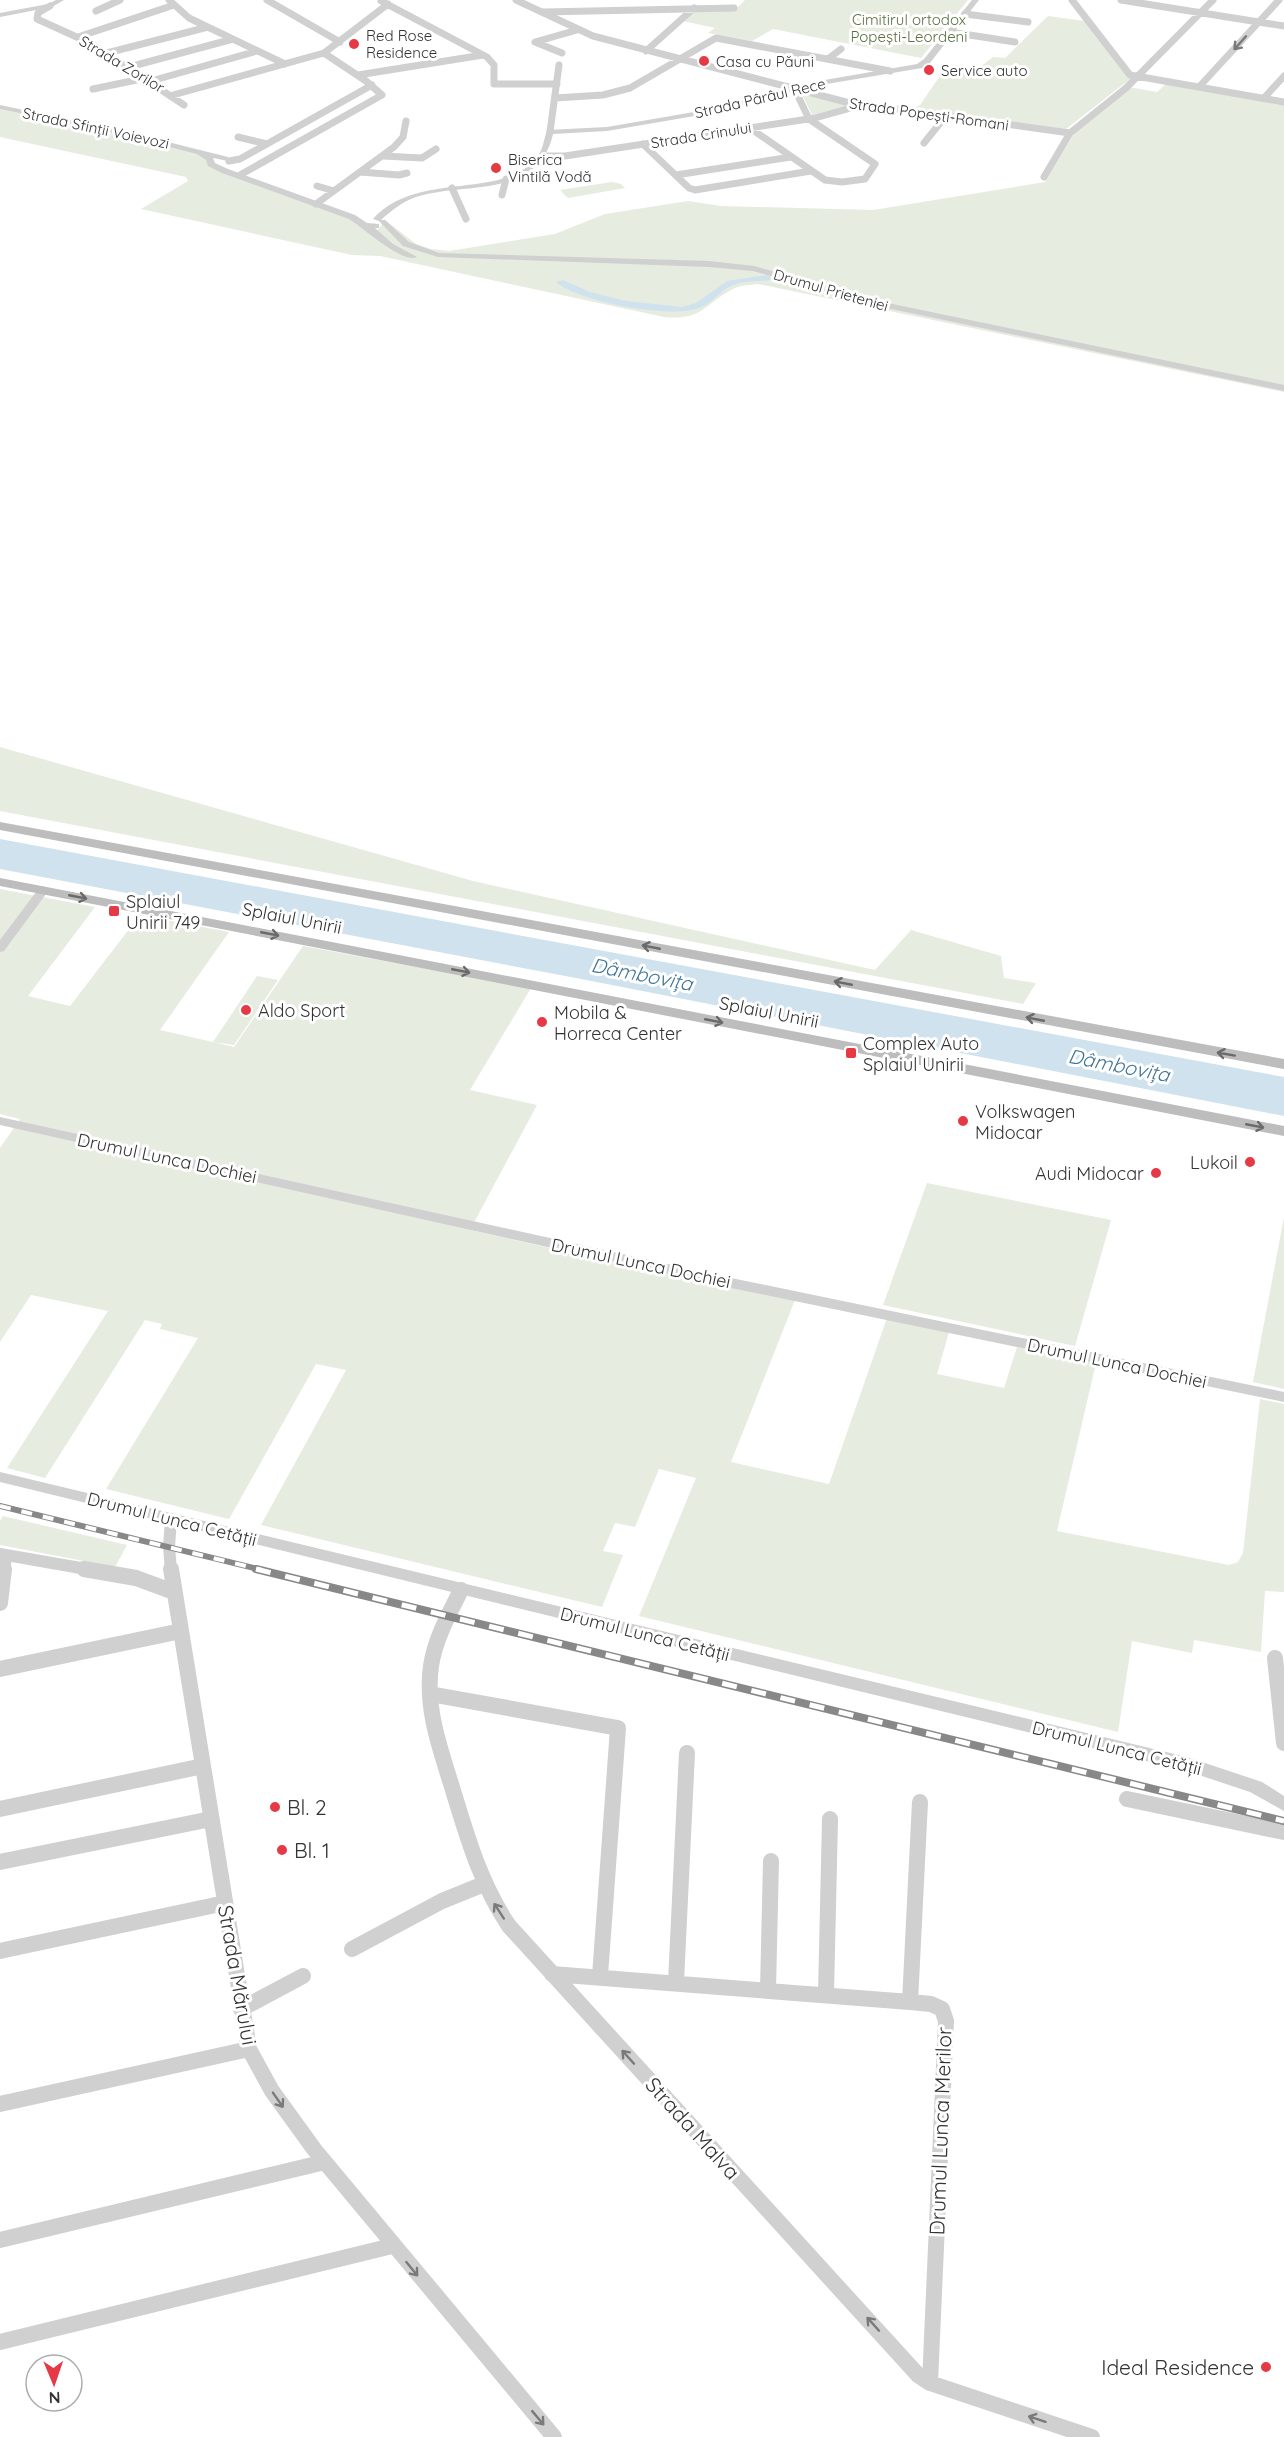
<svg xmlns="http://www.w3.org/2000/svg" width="1284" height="2437" font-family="Quicksand,sans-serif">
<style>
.green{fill:#e6ecdf}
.water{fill:#cfe2ee}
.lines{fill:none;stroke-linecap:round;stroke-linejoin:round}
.canal{fill:#cfe2ee;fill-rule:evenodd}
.minor-far2{stroke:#d0d0d0;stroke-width:7}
.minor-far1{stroke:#d0d0d0;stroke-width:12}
.minor{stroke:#d0d0d0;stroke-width:16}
.tertiary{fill:#d0d0d0;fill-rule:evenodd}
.secondary{fill:#bdbdbd;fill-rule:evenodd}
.rail-far1-casing{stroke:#888;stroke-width:6}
.rail-casing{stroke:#888;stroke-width:8}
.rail-far1{stroke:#fff;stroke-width:4;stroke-dasharray:11;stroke-linecap:butt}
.rail{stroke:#fff;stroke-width:5;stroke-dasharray:15;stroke-linecap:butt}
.oneway{stroke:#7a7a7a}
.oneway2{stroke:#6a6a6a}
.poi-dot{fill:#e63946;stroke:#fff;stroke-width:2}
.labels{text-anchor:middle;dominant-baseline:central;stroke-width:6;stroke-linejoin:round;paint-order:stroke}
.far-park-label{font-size:15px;fill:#56703f;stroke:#fff}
.far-poi-label{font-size:15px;fill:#333;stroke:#fff;text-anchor:start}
.far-street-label{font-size:15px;fill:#333;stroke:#fff}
.poi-label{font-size:18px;fill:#333;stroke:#fff;text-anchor:start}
.street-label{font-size:18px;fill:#333;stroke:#fff}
.water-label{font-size:20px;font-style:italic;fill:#3f7597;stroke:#fff}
.near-poi-label{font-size:21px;fill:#333;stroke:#fff;text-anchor:start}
.near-street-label{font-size:21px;fill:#333;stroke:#fff}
</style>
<rect width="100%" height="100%" fill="#fff"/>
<path class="green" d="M745,0H968L921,58L773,29L752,41L708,33L715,28L683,21L695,10L736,9Z
M1048,16L1085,21L1130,79L1066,129L912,110L920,105L946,67H953L955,65L979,68L993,57L1005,58Z
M1166,84L1284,103V392L758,284C751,285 742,285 735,288C704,303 704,321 664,317L380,256L352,255L141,209L188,181L186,177L0,137V109L182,149L204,156L208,163L352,219L357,225L365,227V231H377L385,220L416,244L431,249L449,251L555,234L605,214L688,201L721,206L873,210L1045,182L1075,132L1129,87L1157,92Z
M802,94L850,106L812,115Z
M612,182L621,184L625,188L568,198L560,190Z
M0,747L473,881L875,970L911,930L1001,956L1004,978L1036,983L1023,1004L0,811Z
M0,889L95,907L28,996L70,1006L140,915L229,932L160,1030L213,1042L257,976L278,980L234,1045L213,1042L234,1047L303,946L531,988L470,1090L537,1105L470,1230L629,1266L795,1300L731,1462L829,1484L887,1318L949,1332L937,1374L1004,1388L1017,1347L1096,1363L1057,1531L1229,1565L1238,1562L1243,1553L1260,1399L1284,1404V1592L1265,1591L1261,1652L1194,1640L1192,1653L1132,1641L1118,1732L639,1616L696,1478L659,1469L635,1527L615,1523L603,1551L623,1555L602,1607L261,1525L346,1370L316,1364L229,1519L106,1489L198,1338L160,1329L162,1324L145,1320L45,1478L7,1468L108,1311L31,1295L0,1342V1148L20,1119L0,1114Z
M927,1183L1111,1220L1075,1346L883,1305Z
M1284,1217V1389L1253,1382Z
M3,1516L127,1545L115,1567L0,1545V1521Z"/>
<path class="water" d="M0,839L1284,1077V1116L576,978L0,869Z"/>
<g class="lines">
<path class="canal" d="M767,275L770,276V280C757,282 741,280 729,287C718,293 711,304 699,308C670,319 579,302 556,282L563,280L590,292L626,301L682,307L696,303L727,281Z"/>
<path class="minor-far2" d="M169,0L189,18L285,64
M267,0L340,42
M516,0L593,36L846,102L1070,133
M1072,0L1130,75L1284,102
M1121,0L1284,26
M381,1L487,57L494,65V84H557
M50,6L38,13L37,19L92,44L184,105
M96,11L120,0
M543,12L734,8
M965,14L1028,22
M950,32L1015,42
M78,37L174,5
M646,51L694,8
M107,53L208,27
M562,53L535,42L577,30
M828,59L841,49
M129,67L233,39
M358,75L483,55
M151,81L257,51
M1199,87L1279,0
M93,89L146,78
M173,95L324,53L388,4
M555,98L603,95L630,88L716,38L890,71
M1264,98L1284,76
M750,128L825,180L842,182L865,179L875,164L809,119L798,96L791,89
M550,132L559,65
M238,137L267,144
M924,143L945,117
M643,144L689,188L695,190L811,171
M383,156L422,158L436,149
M542,156H565L815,118L858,106
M229,161L240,159L372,85
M360,172L399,175L407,173
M240,175L382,95L366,81L324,53
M676,175L791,157
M1044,177L1070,133L1126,88L1213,0
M317,186L334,191
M452,188L466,219
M502,195L506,179
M316,204L394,147L403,137L406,121"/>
<path class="minor-far1" d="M171,1519L169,1547L171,1570
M0,1554L92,1570
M4,1570L6,1556"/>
<path class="minor" d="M84,1569L136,1578L174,1592
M171,1569L249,2049L272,2091L314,2149L554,2437
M461,1590C449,1614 435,1639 431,1666C425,1708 440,1748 452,1787C467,1836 480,1883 509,1926L918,2375L930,2383L1092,2437
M0,1603L4,1569
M1275,1658L1284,1743
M0,1669L181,1631
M430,1694L618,1728L600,1976
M1127,1799L1284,1832
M0,1809L203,1766
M0,1862L211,1819
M352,1949L442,1901L484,1884
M0,1951L225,1903
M552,1974L910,2002L931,2004L942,2009L946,2021L930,2383
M676,1982L687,1753
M768,1989L771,1861
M826,1994L830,1819
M910,2002L920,1802
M241,2009L303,1976
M0,2104L249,2049
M0,2240L325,2162
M0,2342L392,2246"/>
<path class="tertiary" d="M56,0H64L52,7L0,17V13L48,4Z
M972,0H979L930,63L922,68L791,90L718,112L607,131L553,134C538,200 465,181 416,197C402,202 392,210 381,220H385L409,242L439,253L709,261L754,266L878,301L1284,385V391L877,306L753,271L709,267L438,257L403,246L379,221L373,219C418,169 504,202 538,156C543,149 544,139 547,130L607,127L717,108L790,86L917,64L924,59Z
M0,105L128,132L228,157V161L213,158L215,163L228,169L355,215L367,223L379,224V228H375L393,244L417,257C404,265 362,227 349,219L222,173L208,166L206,160L197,154L127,136L0,109Z
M43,886L49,890L4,951L0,952V940L39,888Z
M0,1117L736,1279L1284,1392V1402L736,1289L0,1125Z
M0,1472L1187,1757L1262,1782L1284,1796V1811L1250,1792L1187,1771L0,1482Z"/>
<path class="secondary" d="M0,822L1284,1059V1069L0,830Z
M0,878L1284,1126V1136L0,886Z"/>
<defs>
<path id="rail-far1" d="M0,1506L262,1570"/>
<path id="rail" d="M256,1569L1284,1821"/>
</defs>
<use href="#rail-far1" class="rail-far1-casing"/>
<use href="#rail" class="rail-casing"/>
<use href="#rail-far1" class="rail-far1"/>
<use href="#rail" class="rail"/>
</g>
<defs><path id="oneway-shaft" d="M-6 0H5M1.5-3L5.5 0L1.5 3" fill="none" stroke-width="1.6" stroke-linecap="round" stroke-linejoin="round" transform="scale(1.5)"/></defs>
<g class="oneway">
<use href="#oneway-shaft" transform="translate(1240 43) rotate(132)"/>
<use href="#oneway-shaft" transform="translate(499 1911) rotate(-123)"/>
<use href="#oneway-shaft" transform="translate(628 2057) rotate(-132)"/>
<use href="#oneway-shaft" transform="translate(278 2100) rotate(55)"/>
<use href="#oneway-shaft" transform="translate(412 2269) rotate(51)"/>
<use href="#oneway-shaft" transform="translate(873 2324) rotate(-132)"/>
<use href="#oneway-shaft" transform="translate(538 2418) rotate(50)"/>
<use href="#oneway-shaft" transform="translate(1037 2419) rotate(-162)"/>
</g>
<g class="oneway2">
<use href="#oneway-shaft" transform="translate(78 897) rotate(11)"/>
<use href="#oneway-shaft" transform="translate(270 934) rotate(11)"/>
<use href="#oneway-shaft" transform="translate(651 947) rotate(-169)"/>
<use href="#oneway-shaft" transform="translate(461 971) rotate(11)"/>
<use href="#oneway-shaft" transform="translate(843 983) rotate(-169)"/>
<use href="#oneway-shaft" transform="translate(1035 1019) rotate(-169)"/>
<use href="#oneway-shaft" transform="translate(714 1021) rotate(11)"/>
<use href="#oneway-shaft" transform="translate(1226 1054) rotate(-170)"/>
<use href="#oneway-shaft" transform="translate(1255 1126) rotate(11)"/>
</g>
<g class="poi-dot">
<circle cx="354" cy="44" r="6"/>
<circle cx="704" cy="61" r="6"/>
<circle cx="929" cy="70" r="6"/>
<circle cx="496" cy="168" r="6"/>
<rect x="108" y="905" width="12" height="12" rx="3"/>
<circle cx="246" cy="1010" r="6"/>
<circle cx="542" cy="1022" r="6"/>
<rect x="845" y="1047" width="12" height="12" rx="3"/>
<circle cx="963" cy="1121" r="6"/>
<circle cx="1250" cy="1162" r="6"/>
<circle cx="1156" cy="1173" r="6"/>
<circle cx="275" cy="1807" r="6"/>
<circle cx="282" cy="1850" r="6"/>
<circle cx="1266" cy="2367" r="6"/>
</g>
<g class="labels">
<g class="far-park-label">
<text x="909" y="19">Cimitirul ortodox<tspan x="909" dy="17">Popești-Leordeni</tspan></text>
</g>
<g class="far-poi-label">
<text x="366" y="35">Red Rose<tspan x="366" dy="17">Residence</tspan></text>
<text x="716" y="61">Casa cu Păuni</text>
<text x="941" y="70">Service auto</text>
<text x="508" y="159">Biserica<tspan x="508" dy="17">Vintilă Vodă</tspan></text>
</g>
<g class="far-street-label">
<text transform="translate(122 64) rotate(31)">Strada Zorilor</text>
<text transform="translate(760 98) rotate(-13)">Strada Pârâul Rece</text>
<text transform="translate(929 114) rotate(8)">Strada Popești-Romani</text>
<text transform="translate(96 128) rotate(12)">Strada Sfinții Voievozi</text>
<text transform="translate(701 135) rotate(-9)">Strada Crinului</text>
<text transform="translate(831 290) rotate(16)">Drumul Prieteniei</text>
</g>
<g class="poi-label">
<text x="126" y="901">Splaiul<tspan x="126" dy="21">Unirii 749</tspan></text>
<text x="258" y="1010">Aldo Sport</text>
<text x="554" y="1012">Mobila &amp;<tspan x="554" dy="21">Horreca Center</tspan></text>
<text x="863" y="1043">Complex Auto<tspan x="863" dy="21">Splaiul Unirii</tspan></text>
<text x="975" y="1111">Volkswagen<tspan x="975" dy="21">Midocar</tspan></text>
<text x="1238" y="1162" text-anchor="end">Lukoil</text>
<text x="1144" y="1173" text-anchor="end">Audi Midocar</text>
</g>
<g class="street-label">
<text transform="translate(292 918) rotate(11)">Splaiul Unirii</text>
<text transform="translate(769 1012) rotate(11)">Splaiul Unirii</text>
<text transform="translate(167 1158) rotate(12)">Drumul Lunca Dochiei</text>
<text transform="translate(641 1263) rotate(12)">Drumul Lunca Dochiei</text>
<text transform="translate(1117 1363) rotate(12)">Drumul Lunca Dochiei</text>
<text transform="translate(172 1519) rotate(14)">Drumul Lunca Cetății</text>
<text transform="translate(645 1634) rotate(14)">Drumul Lunca Cetății</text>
<text transform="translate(1117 1748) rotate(14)">Drumul Lunca Cetății</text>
</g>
<g class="water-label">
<text transform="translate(642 974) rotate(11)">Dâmbovița</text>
<text transform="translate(1119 1065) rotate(11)">Dâmbovița</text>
</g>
<g class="near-poi-label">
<text x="287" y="1807">Bl. 2</text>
<text x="294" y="1850">Bl. 1</text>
<text x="1254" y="2367" text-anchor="end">Ideal Residence</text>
</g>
<g class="near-street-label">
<text transform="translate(238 1975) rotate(80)">Strada Mărului</text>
<text transform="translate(693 2128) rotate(48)">Strada Malva</text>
<text transform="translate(940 2131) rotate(-88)">Drumul Lunca Merilor</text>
</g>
</g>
<g transform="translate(54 2383) rotate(178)"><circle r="28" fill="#ffffff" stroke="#adadad" stroke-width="1.5"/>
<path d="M0-4.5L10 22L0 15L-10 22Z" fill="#e63946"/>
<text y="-9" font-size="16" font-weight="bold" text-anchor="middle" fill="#333333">N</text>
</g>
</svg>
